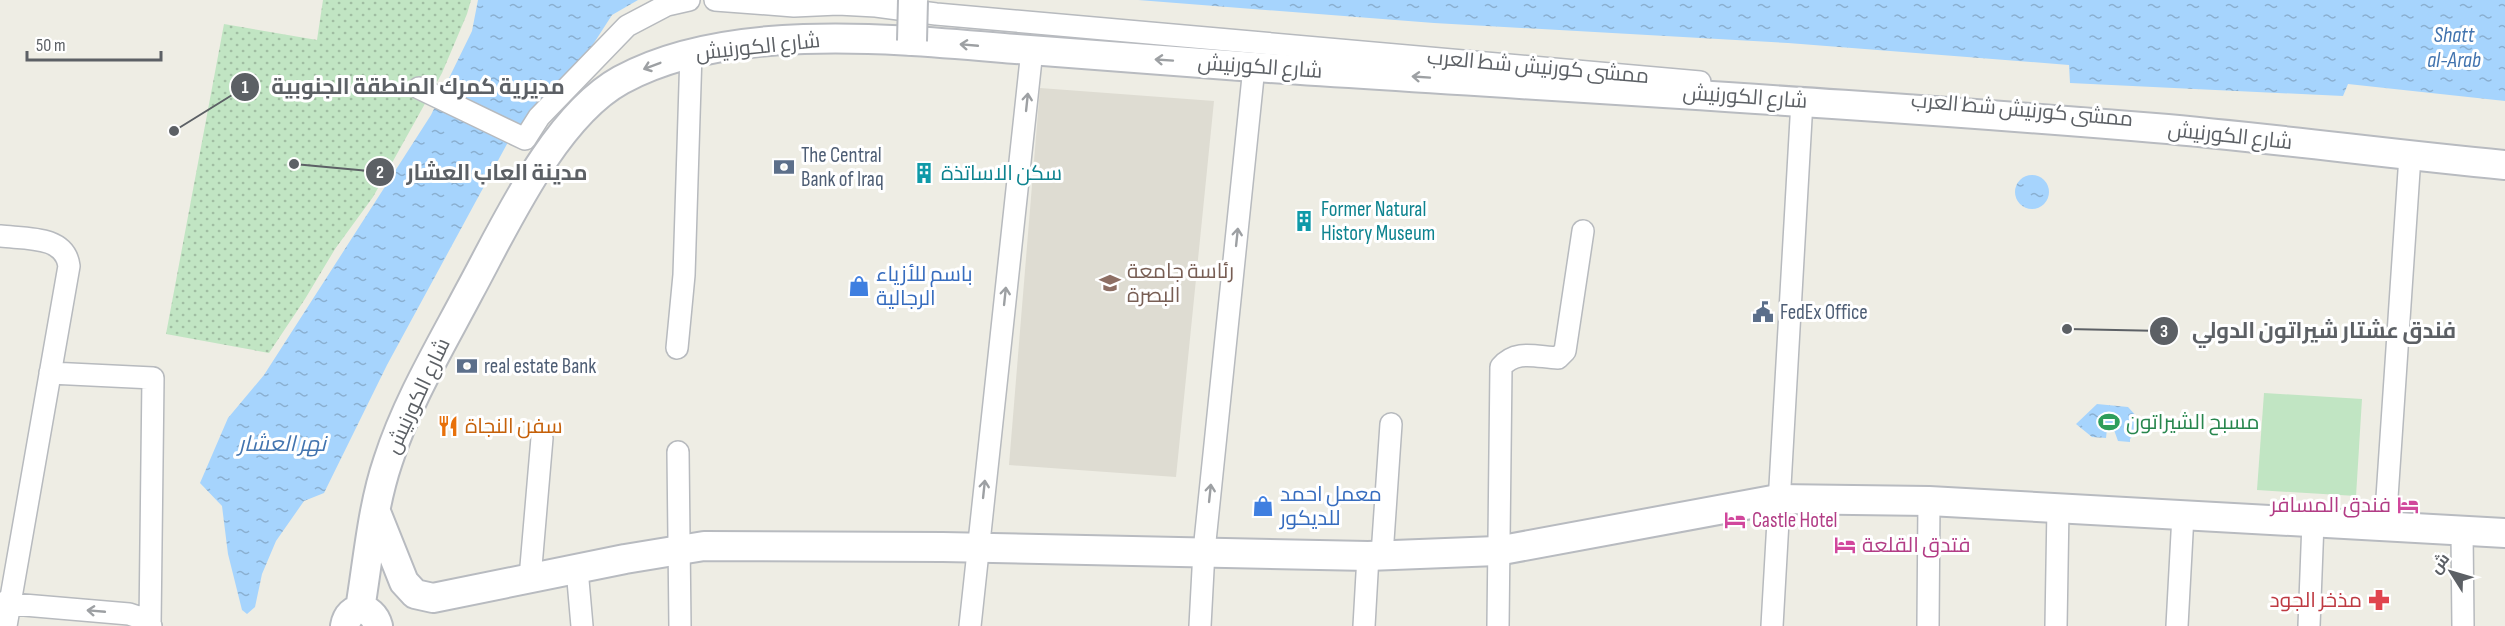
<svg xmlns="http://www.w3.org/2000/svg" width="2505" height="626" font-family="'Sofia Sans Condensed',Cairo,sans-serif">
<style>
.education{fill:#dedcd2}
.park{fill:url(#park-dots)}
.pitch{fill:#c1e5c3}
.water{fill:url(#water-ripples)}
.lines{fill:none;stroke-linecap:round;stroke-linejoin:round}
.street-casing{stroke:#b7babe;stroke-width:24}
.secondary-casing{stroke:#b8bbc0;stroke-width:32}
.street{stroke:#fff;stroke-width:21}
.secondary{stroke:#fff;stroke-width:28}
.secondary-bridge-casing{stroke:#b8bbc0;stroke-width:32;stroke-linecap:butt}
.secondary-bridge{stroke:#fff;stroke-width:28}
.oneway{stroke:#9da0a3}
.labels{text-anchor:middle;dominant-baseline:central;stroke-width:6;stroke-linejoin:round;paint-order:stroke}
.street-label{font-size:21px;fill:#5c6065;stroke:#fff}
.service-label{font-size:21px;fill:#4e5e75;stroke:#fff;text-anchor:start}
.culture-label{font-size:21px;fill:#0d838f;stroke:#fff;text-anchor:start}
.education-label{font-size:21px;fill:#785e54;stroke:#fff;text-anchor:start}
.shop-label{font-size:21px;fill:#366cbe;stroke:#fff;text-anchor:start}
.leisure-label{font-size:21px;fill:#27864d;stroke:#fff;text-anchor:start}
.food-label{font-size:21px;fill:#c56008;stroke:#fff;text-anchor:start}
.hotel-label{font-size:21px;fill:#b23c85;stroke:#fff;text-anchor:start}
.health-label{font-size:21px;fill:#be3a42;stroke:#fff;text-anchor:end}
.water-label{font-size:22px;font-style:italic;fill:#4274af;stroke:#fff}
.leader{fill:none;stroke:#5c6065;stroke-width:2}
.callout-dot{fill:#5c6065;stroke:#fff;stroke-width:2}
.mark-label{font-size:18px;text-anchor:middle;font-weight:bold;fill:#fff}
.callout-label{font-size:22px;text-anchor:middle;font-weight:bold;fill:#5c6065;stroke:#fff;stroke-width:6;stroke-linejoin:round;paint-order:stroke}
</style>
<defs>
<pattern id="park-dots" width="8" height="8" patternUnits="userSpaceOnUse" patternTransform="scale(1.5)"><rect width="8" height="8" fill="#c1e5c3"/><path d="M2 2h.1M6 6h.1" fill="none" stroke="#a0bda2" stroke-width="1.8" stroke-linecap="round"/></pattern>
<pattern id="water-ripples" width="26" height="14" patternUnits="userSpaceOnUse" patternTransform="scale(1.5)"><rect width="26" height="14" fill="#a6d4fd"/><path d="M2 4q2-2 4 0t4 0M15 11q2-2 4 0t4 0" fill="none" stroke="#8aafd0"/></pattern>
</defs>
<rect width="100%" height="100%" fill="#eeede4"/>
<path class="education" d="M1040,88L1214,101L1176,477L1009,465Z"/>
<path class="park" d="M323,0H471L467,14L442,73L373,197L335,249L305,299L269,353L166,334L224,24L317,40Z"/>
<path class="pitch" d="M2264,393L2362,399L2356,496L2257,490Z"/>
<path class="water" d="M478,0H638L612,15L583,60L538,104L507,144L387,365L324,493L304,501L276,541L262,574L255,607L247,614L242,610L228,554L222,506L200,483L228,418L264,375L431,115L472,31Z
M1138,0H2505V101L2348,84L2343,96L2070,83L2069,65L1788,43L1434,23Z
M2015 192a17 17 0 1 1 34 0a17 17 0 1 1-34 0Z
M2097,404L2128,407L2140,420L2139,429L2130,439V442L2118,441L2114,430L2107,429L2106,438L2092,437L2076,424Z"/>
<g class="lines">
<defs>
<path id="street" d="M715,0L794,6L838,4L876,6L936,14L1700,82
M419,88L525,139L539,117L627,26L667,5L689,0
M0,236C25,239 65,235 69,266L6,626
M677,348L684,275L691,53
M50,373L153,378L150,626
M678,452L680,626
M2385,527L2410,156
M2462,532L2463,626
M1382,555L1391,424
M577,569L582,626
M530,578L542,438
M0,603L129,614L144,619L151,626
M970,626L1032,50
M1200,626L1204,551L1254,67
M1364,626L1368,556
M1498,626L1501,367C1516,349 1536,357 1558,358L1565,351L1583,231
M1772,626L1802,101
M1928,626L1929,501
M2056,626L2058,507
M2177,626L2183,515
M2309,626L2313,522"/>
<path id="secondary" d="M376,512L404,582L415,594L433,598L625,559L704,546L943,547L1368,556L1497,551L1778,499L1929,501L2505,533
M360,609C368,561 372,508 388,461C407,402 440,347 469,292C505,226 554,117 621,80C729,21 897,39 1016,49C1095,55 1175,61 1254,67C1554,87 1855,103 2155,128C2272,138 2388,154 2505,165
M345,626C349,604 372,604 378,626"/>
</defs>
<use href="#street" class="street-casing"/>
<use href="#secondary" class="secondary-casing"/>
<use href="#street" class="street"/>
<use href="#secondary" class="secondary"/>
<defs>
<path id="secondary-bridge" d="M912,41L913,0"/>
</defs>
<use href="#secondary-bridge" class="secondary-bridge-casing"/>
<use href="#secondary-bridge" class="secondary-bridge"/>
</g>
<defs><path id="oneway-shaft" d="M-6 0H5M1.5-3L5.5 0L1.5 3" fill="none" stroke-width="1.6" stroke-linecap="round" stroke-linejoin="round" transform="scale(1.5)"/></defs>
<g class="oneway">
<use href="#oneway-shaft" transform="translate(969 45) rotate(-175)"/>
<use href="#oneway-shaft" transform="translate(1164 60) rotate(-176)"/>
<use href="#oneway-shaft" transform="translate(652 66) rotate(159)"/>
<use href="#oneway-shaft" transform="translate(1421 77) rotate(-176)"/>
<use href="#oneway-shaft" transform="translate(1027 102) rotate(-84)"/>
<use href="#oneway-shaft" transform="translate(1237 237) rotate(-84)"/>
<use href="#oneway-shaft" transform="translate(1005 296) rotate(-84)"/>
<use href="#oneway-shaft" transform="translate(984 489) rotate(-84)"/>
<use href="#oneway-shaft" transform="translate(1210 493) rotate(-84)"/>
<use href="#oneway-shaft" transform="translate(96 611) rotate(-175)"/>
</g>
<defs>
<symbol id="bank-bare" viewBox="-9 -9 18 18"><path d="M-6-4H6V4H-6ZM0-2.3a2.3 2.3 0 1 0 0 4.6a2.3 2.3 0 1 0 0-4.6Z" fill="#5c6f8a" stroke="#fff" stroke-width="2.5" paint-order="stroke"/></symbol>
<symbol id="building-bare" viewBox="-9 -9 18 18"><path d="M-4-6H4V6H1V3H-1V6H-4ZM-2.5-4.3h1.7v1.8h-1.7ZM.8-4.3h1.7v1.8H.8ZM-2.5-1h1.7V.8h-1.7ZM.8-1h1.7V.8H.8Z" fill="#0f9aa8" stroke="#fff" stroke-width="2.5" paint-order="stroke"/></symbol>
<symbol id="university-bare" viewBox="-9 -9 18 18"><path d="M0-5L7-2L0 1L-7-2ZM-4 1L0 2.5L4 1V4Q0 6-4 4Z" fill="#8d6e63" stroke="#fff" stroke-width="2.5" paint-order="stroke"/></symbol>
<symbol id="shop-bare" viewBox="-9 -9 18 18"><path d="M-5-2.5h2.3a2.7 3.5 0 0 1 5.4 0H5L5.5 6h-11ZM-1.5-2.5h3a1.5 2.3 0 0 0-3 0Z" fill="#3f7fe0" stroke="#fff" stroke-width="2.5" paint-order="stroke"/></symbol>
<symbol id="civic-bare" viewBox="-9 -9 18 18"><path d="M-.6-6.5H3V-4.5H.6V-3L4-1V1h2V6H-6V1h2V-1L-.6-3ZM-1.2 2.5V6h2.4V2.5Z" fill="#5c6f8a" stroke="#fff" stroke-width="2.5" paint-order="stroke"/></symbol>
<symbol id="stadium-bare" viewBox="-9 -9 18 18"><path d="M0-5a6.5 5 0 1 0 0 10a6.5 5 0 1 0 0-10ZM-3.5-1.8h7v3.6h-7Z" fill="#2e9e5b" stroke="#fff" stroke-width="2.5" paint-order="stroke"/></symbol>
<symbol id="restaurant-bare" viewBox="-9 -9 18 18"><path d="M-5-6h1v4h1v-4h1v4h1v-4h1v5L-1.5 .5V6h-2V.5L-5-1ZM5-6V6H3V1.5H1.5Q1.5-4 5-6Z" fill="#e8710a" stroke="#fff" stroke-width="2.5" paint-order="stroke"/></symbol>
<symbol id="hotel-bare" viewBox="-9 -9 18 18"><path d="M-6-4.5h1.5V1H6V5H4.5V3h-9V5H-6ZM-4 0a1.8 1.8 0 1 1 3.6 0ZM.5 0V-2.5h3Q6-2.5 6 0Z" fill="#d1479c" stroke="#fff" stroke-width="2.5" paint-order="stroke"/></symbol>
<symbol id="pharmacy-bare" viewBox="-9 -9 18 18"><path d="M-2-6h4v4h4v4h-4v4h-4v-4h-4v-4h4Z" fill="#e0444e" stroke="#fff" stroke-width="2.5" paint-order="stroke"/></symbol>
</defs>
<g fill-rule="evenodd">
<use href="#bank-bare" x="769" y="152" width="30" height="30"/>
<use href="#building-bare" x="909" y="158" width="30" height="30"/>
<use href="#building-bare" x="1289" y="206" width="30" height="30"/>
<use href="#university-bare" x="1095" y="268" width="30" height="30"/>
<use href="#shop-bare" x="844" y="271" width="30" height="30"/>
<use href="#civic-bare" x="1748" y="297" width="30" height="30"/>
<use href="#bank-bare" x="452" y="351" width="30" height="30"/>
<use href="#stadium-bare" x="2094" y="407" width="30" height="30"/>
<use href="#restaurant-bare" x="433" y="411" width="30" height="30"/>
<use href="#hotel-bare" x="2393" y="490" width="30" height="30"/>
<use href="#shop-bare" x="1248" y="491" width="30" height="30"/>
<use href="#hotel-bare" x="1720" y="505" width="30" height="30"/>
<use href="#hotel-bare" x="1830" y="530" width="30" height="30"/>
<use href="#pharmacy-bare" x="2364" y="585" width="30" height="30"/>
</g>
<g class="labels">
<g class="street-label">
<text transform="translate(758 47) rotate(-6)">شارع الكورنيش</text>
<text transform="translate(1260 67) rotate(4)">شارع الكورنيش</text>
<text transform="translate(1538 67) rotate(5)">ممشى كورنيش شط العرب</text>
<text transform="translate(1745 97) rotate(4)">شارع الكورنيش</text>
<text transform="translate(2022 110) rotate(5)">ممشى كورنيش شط العرب</text>
<text transform="translate(2230 136) rotate(6)">شارع الكورنيش</text>
<text transform="translate(418 396) rotate(-65)">شارع الكورنيش</text>
</g>
<g class="service-label">
<text x="801" y="155">The Central<tspan x="801" dy="24">Bank of Iraq</tspan></text>
<text x="1780" y="312">FedEx Office</text>
<text x="484" y="366">real estate Bank</text>
</g>
<g class="culture-label">
<text x="941" y="173">سكن الاساتذة</text>
<text x="1321" y="209">Former Natural<tspan x="1321" dy="24">History Museum</tspan></text>
</g>
<g class="education-label">
<text x="1127" y="271">رئاسة جامعة<tspan x="1127" dy="24">البصرة</tspan></text>
</g>
<g class="shop-label">
<text x="876" y="274">باسم للأزياء<tspan x="876" dy="24">الرجالية</tspan></text>
<text x="1280" y="494">معمل احمد<tspan x="1280" dy="24">للديكور</tspan></text>
</g>
<g class="leisure-label">
<text x="2126" y="422">مسبح الشيراتون</text>
</g>
<g class="food-label">
<text x="465" y="426">سفن النجاة</text>
</g>
<g class="hotel-label">
<text x="2391" y="505" text-anchor="end">فندق المسافر</text>
<text x="1752" y="520">Castle Hotel</text>
<text x="1862" y="545">فتدق القلعة</text>
</g>
<g class="health-label">
<text x="2362" y="600">مذخر الجود</text>
</g>
<g class="water-label">
<text x="2454" y="35">Shatt<tspan x="2454" dy="25">al-Arab</tspan></text>
<text x="282" y="444">نهر العشار</text>
</g>
</g>
<path class="leader" d="M174 131L245 87M294 164L380 172M2067 329L2164 331"/>
<g class="callout-dot">
<circle cx="174" cy="131" r="6"/>
<circle cx="294" cy="164" r="6"/>
<circle cx="2067" cy="329" r="6"/>
<circle cx="245" cy="87" r="15"/>
<circle cx="380" cy="172" r="15"/>
<circle cx="2164" cy="331" r="15"/>
</g>
<g class="mark-label">
<text x="245" y="93">1</text>
<text x="380" y="178">2</text>
<text x="2164" y="337">3</text>
</g>
<g class="callout-label">
<text x="418" y="94">مديرية كمرك المنطقة الجنوبية</text>
<text x="497" y="180">مدينة العاب العشار</text>
<text x="2324" y="338">فندق عشتار شيراتون الدولي</text>
</g>
<g transform="translate(2451 572) rotate(307)" stroke="#ffffff" stroke-width="4.5" paint-order="stroke">
<path d="M0-4.5L10 22L0 15L-10 22Z" fill="#5c6065"/>
<text y="-9" font-size="16" font-weight="bold" text-anchor="middle" fill="#5c6065">ش</text>
</g>
<path d="M27 51v9h134v-9" fill="none" stroke="#5c6065" stroke-width="3"/>
<text x="36" y="51" font-size="18" fill="#5c6065" stroke="#ffffff" stroke-width="4.5" paint-order="stroke">50 m</text>
</svg>
